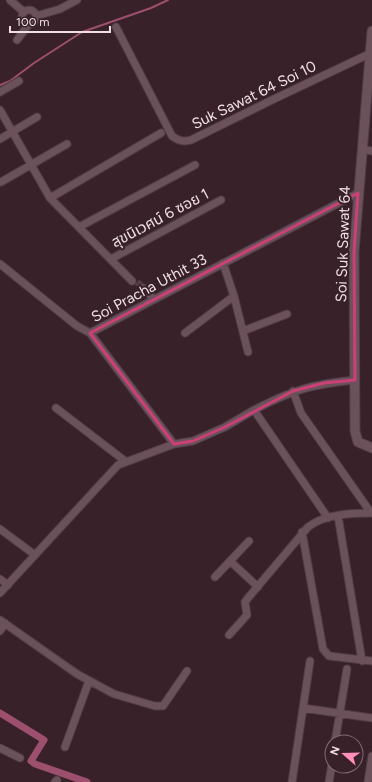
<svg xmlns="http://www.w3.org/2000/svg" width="372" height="782" font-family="Figtree,'Noto Sans Thai',sans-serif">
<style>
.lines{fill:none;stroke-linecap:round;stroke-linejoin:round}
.stream{stroke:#9d4f6e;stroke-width:2}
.canal{stroke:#9d4f6e;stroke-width:7}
.minor-tunnel{stroke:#543e45;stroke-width:7;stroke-dasharray:7 3.5;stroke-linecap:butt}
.minor-casing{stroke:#503d45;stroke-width:9}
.tertiary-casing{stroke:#503d45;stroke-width:11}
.minor{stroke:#6b515a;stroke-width:7}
.tertiary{stroke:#6b515a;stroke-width:9}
.marked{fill:none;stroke:#cb4077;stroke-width:3;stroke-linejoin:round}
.labels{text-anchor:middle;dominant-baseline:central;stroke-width:4;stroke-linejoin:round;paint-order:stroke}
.street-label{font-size:15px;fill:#f0e0e5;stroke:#382129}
</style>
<rect width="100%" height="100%" fill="#382129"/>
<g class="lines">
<path class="stream" d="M0,85L10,81L34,63L82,32L151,8L168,0"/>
<path class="canal" d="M0,713L44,740L31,761L35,764L87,782"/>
<path class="minor-tunnel" d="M137,282L143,288"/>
<defs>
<path id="minor" d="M10,0L24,12
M22 17a7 7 0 1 1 14 0a7 7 0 1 1-14 0Z
M36,16L60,9L77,0
M116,27L172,136C179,141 183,142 191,140L274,99L371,53
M17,40L29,24
M0,92L19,81
M0,110L50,198L132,281
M0,139L37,117
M362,149L372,151
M1,182L67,144
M50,198L161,133
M79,227L195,165
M111,259L221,200
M223,263L234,296L248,352
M0,264L77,326L90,333
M143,288L154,299
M243,331L287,314
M185,333L234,296
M293,391L301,413L371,513
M56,408L125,461
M174,444L90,333L358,193
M338,516L362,661
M328,518L254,410C292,390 313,384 355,380
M0,529L35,555
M302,532L323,649L329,656L372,661
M230,561L258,587
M215,577L249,541
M0,579L8,585
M0,593L118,465L174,444L193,441L225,427L254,410
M0,620L77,674L114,694L155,706H163L187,671
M0,631L5,623
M229,635L247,615L245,602L248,598L308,527C325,514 351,513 372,513
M303,708L372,718
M335,742L347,669
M65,747L89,681
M0,748L20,758
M55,782L57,780
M292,782L310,661
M329,782L332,764
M368,782L372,756"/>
<path id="tertiary" d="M372,31L354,252L355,431L358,442L372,448"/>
</defs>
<use href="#minor" class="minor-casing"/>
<use href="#tertiary" class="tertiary-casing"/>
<use href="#minor" class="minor"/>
<use href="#tertiary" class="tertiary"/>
</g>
<path class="marked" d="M358,193L354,252L355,380L324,383L293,391L225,427L193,441L174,444L90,333Z"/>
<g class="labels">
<g class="street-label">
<text transform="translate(254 95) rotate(-26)">Suk Sawat 64 Soi 10</text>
<text transform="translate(160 218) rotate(-28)">สุขนิเวศน์ 6 ซอย 1</text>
<text transform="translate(343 244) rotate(-88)">Soi Suk Sawat 64</text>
<text transform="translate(149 288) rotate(-28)">Soi Pracha Uthit 33</text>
</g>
</g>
<g transform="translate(344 754) rotate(290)"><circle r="19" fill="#382129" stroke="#826d74"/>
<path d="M0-3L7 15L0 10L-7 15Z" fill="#ff8eb9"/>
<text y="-6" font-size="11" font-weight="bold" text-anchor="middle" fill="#f0e0e5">N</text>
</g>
<path d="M10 26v6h100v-6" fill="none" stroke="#f0e0e5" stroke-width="2"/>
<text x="16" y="26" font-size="12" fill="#f0e0e5" stroke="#382129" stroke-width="3" paint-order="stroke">100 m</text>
</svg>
